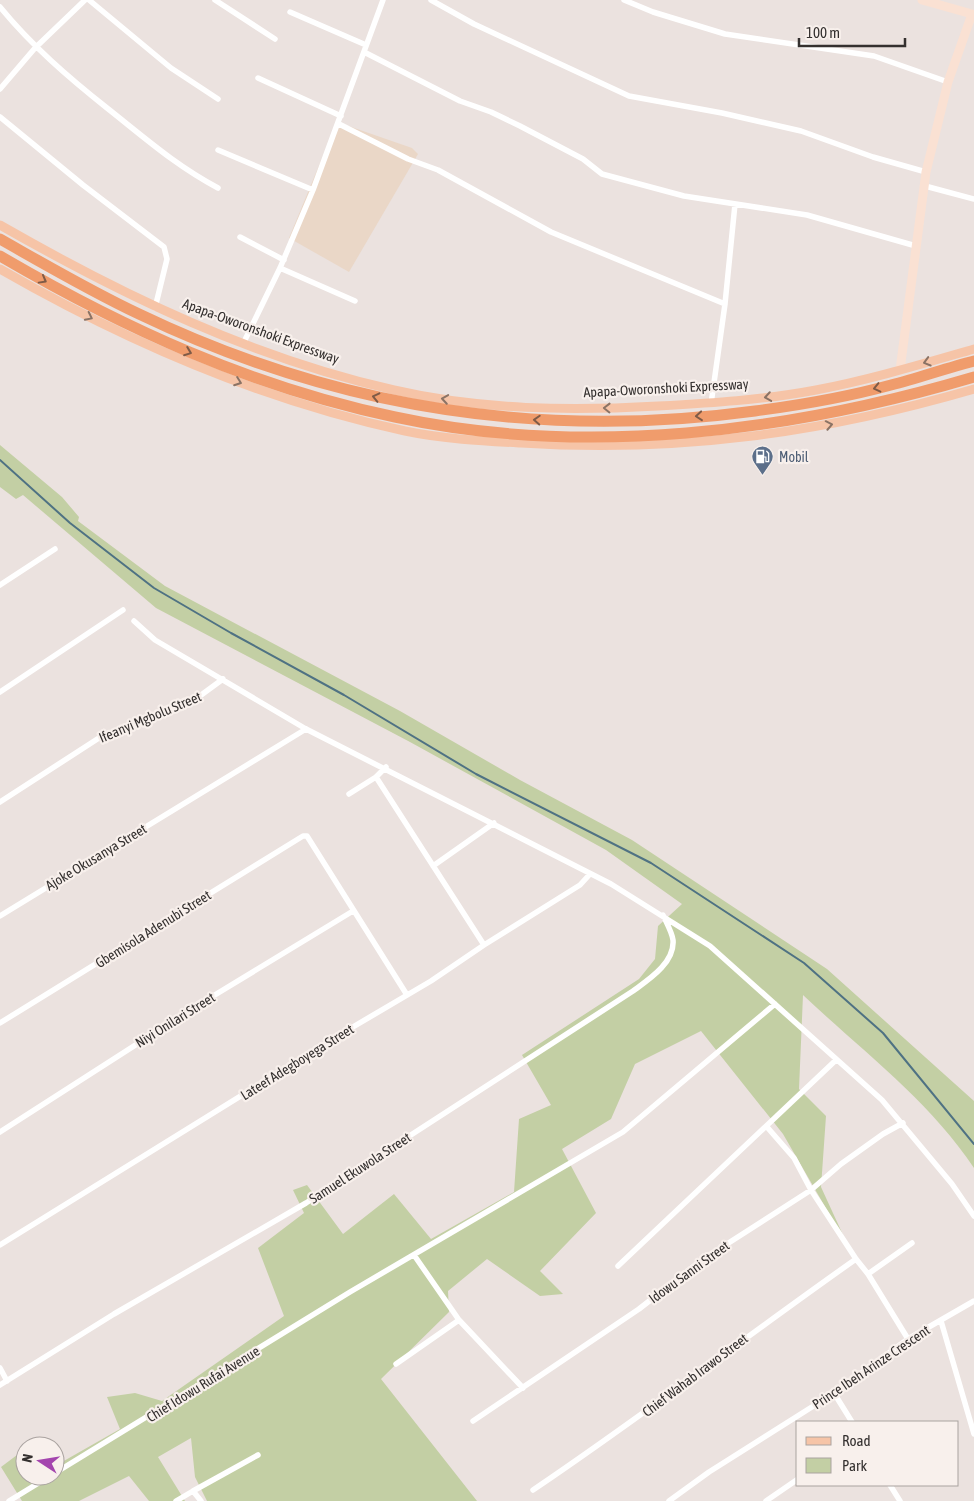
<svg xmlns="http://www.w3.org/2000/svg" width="974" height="1501" font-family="'Asap Condensed',sans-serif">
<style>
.education{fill:#ead7c7}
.green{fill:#c3cfa4}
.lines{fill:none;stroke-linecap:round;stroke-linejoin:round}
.stream{stroke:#4f7283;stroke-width:2}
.minor{stroke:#fff;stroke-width:5.5}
.secondary{stroke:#fae1d3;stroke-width:9}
.primary{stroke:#f6c4a7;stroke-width:9}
.motorway{stroke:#f09c6c;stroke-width:11}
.oneway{stroke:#7f5b47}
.oneway2{stroke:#8b7365}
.labels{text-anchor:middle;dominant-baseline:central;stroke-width:4.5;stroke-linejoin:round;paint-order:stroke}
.street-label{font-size:14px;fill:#34302f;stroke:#f8f0ec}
.service-label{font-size:14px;fill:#4e5e75;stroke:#f8f0ec;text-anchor:start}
</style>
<rect width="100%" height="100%" fill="#ebe2df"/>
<path class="education" d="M337,122L412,148L418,154L349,272L289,238Z"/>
<path class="green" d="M0,445L62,497L79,517L78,521L165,586L400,711L520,780L632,840L827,969L974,1101V1168C929,1100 861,1050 803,995L799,1089L826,1116L821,1187L849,1248L783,1134L701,1031L635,1064L611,1119L562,1149L596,1213L540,1271L563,1294L540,1296L487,1259L448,1291L449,1312L381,1379L477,1501H207L195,1477L191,1438L158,1457L185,1501H149L129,1476L79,1501H22L1,1467L25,1449V1476H55V1466L120,1429L107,1397L135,1393L162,1401L284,1316L258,1248L304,1213L293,1190L307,1185L343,1234L394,1194L431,1239L514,1192L519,1119L551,1105L522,1055L639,979L655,959L658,926L682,904L606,850L410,742L156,608L23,495L16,499L0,487Z"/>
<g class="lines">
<path class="stream" d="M0,460L70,523L154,588L231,633L344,695L476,774L651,863L804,963L883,1033L974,1144"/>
<path class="minor" d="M89,0L171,68L218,99
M215,0L275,39
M431,0L474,24L629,96L722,113L801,131L873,157L926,172
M624,0L653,12L725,34L874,56L948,82
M0,7C32,46 68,77 107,108C145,138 175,165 218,188
M290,12L366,45
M364,52L460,101L491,112L520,126L583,159L602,174L684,196L807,215L916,246
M258,78L341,116
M0,89L35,48L85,0
M0,117L83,185L164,247L167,259L155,308
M339,124L408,159L438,170L551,232L725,304
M218,150L313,190
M925,186L974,199
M240,237L284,260
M280,268L355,301
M243,344L280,268L313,190L383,0
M711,404L725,304L735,204
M0,585L55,549
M134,621L155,640L306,729L611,884L710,946L882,1100L952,1184L974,1216
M0,692L123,610
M386,767L376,777L484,945
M349,794L376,777
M0,802L102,736L193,701L223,679
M433,866L494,823
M0,916L306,729
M0,1023L303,836H307L407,995
M767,1127L794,1158L811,1190L856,1259L868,1274L908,1339
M0,1132L190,1010L353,911
M0,1245L341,1034L431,981L484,945L580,885L590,874
M414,1255L459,1320L523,1388
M618,1266L836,1060
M868,1274L912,1243
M941,1321L974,1434
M396,1364L459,1320
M0,1368L7,1381
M0,1385L114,1314L306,1203L633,991C648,980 675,963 673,940C672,932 666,922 663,915
M834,1393L852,1422
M473,1421L639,1309L702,1260L811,1190L841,1164L883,1134L903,1123
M55,1473L350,1292L623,1132L775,1004
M890,1485L900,1501
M533,1490C643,1416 748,1335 856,1259
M193,1491L258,1455
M9,1501L50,1476
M176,1501L193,1491L201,1501
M669,1501L709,1472L834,1393L908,1339L974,1301
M766,1501L798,1479"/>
<path class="secondary" d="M900,370L926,172L948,82L972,14L922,0"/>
<path class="primary" d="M0,225C124,296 253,358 394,390C480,410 571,411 658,406C711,403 763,400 816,390C869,380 922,364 974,349
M0,269C127,342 261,400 405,431C443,439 483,441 521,443C679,453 823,433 974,389"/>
<path class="motorway" d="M0,239C46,265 92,292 139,314C335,408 541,440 755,411C801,405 847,397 891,385C919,378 946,368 974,361
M0,256C123,328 254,388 395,417C585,458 789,432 974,377"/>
</g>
<defs><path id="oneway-chevron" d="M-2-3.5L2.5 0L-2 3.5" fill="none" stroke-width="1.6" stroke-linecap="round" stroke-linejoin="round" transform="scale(1.25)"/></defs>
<g class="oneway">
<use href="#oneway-chevron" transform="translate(43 280) rotate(29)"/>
<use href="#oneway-chevron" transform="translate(188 352) rotate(21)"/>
<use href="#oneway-chevron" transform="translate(877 388) rotate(167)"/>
<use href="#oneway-chevron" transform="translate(376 397) rotate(-167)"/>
<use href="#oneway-chevron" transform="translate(699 416) rotate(175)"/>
<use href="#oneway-chevron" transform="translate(537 420) rotate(-177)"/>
</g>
<g class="oneway2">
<use href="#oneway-chevron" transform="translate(89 317) rotate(26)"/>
<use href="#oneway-chevron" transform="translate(927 362) rotate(164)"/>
<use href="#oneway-chevron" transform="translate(238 382) rotate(20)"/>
<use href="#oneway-chevron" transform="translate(768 397) rotate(171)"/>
<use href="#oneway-chevron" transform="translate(445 399) rotate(-171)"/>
<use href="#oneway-chevron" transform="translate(607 408) rotate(-179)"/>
<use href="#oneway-chevron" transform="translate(829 425) rotate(-11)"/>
</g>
<defs>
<symbol id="fuel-pin" viewBox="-11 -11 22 30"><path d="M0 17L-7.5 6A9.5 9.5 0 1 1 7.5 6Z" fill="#5c6f8a" stroke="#f8f0ec"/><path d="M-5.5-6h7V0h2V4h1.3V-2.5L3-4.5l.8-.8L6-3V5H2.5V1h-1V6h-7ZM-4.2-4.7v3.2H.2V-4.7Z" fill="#fff"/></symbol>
</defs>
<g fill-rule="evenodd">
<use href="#fuel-pin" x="750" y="444" width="25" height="34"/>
</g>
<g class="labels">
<g class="street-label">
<text transform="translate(261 331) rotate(20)">Apapa-Oworonshoki Expressway</text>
<text transform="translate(666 388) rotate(-3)">Apapa-Oworonshoki Expressway</text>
<text transform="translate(150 717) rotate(-23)">Ifeanyi Mgbolu Street</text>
<text transform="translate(96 857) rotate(-31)">Ajoke Okusanya Street</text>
<text transform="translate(153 929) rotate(-32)">Gbemisola Adenubi Street</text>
<text transform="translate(175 1020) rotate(-32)">Niyi Onilari Street</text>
<text transform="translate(297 1062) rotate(-32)">Lateef Adegboyega Street</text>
<text transform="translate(360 1168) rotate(-33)">Samuel Ekuwola Street</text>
<text transform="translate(689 1272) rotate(-36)">Idowu Sanni Street</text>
<text transform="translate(871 1367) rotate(-34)">Prince Ibeh Arinze Crescent</text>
<text transform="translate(695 1375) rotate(-37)">Chief Wahab Irawo Street</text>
<text transform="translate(203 1384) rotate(-32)">Chief Idowu Rufai Avenue</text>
</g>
<g class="service-label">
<text x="779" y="457">Mobil</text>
</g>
</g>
<rect x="796" y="1421" width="162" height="65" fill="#f8f0ec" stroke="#aaa3a0"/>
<rect x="806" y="1437" width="25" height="8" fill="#f6c4a7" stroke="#aaa3a0"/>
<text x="842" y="1446" font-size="15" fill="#34302f">Road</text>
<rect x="806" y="1458" width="25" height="15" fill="#c3cfa4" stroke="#aaa3a0"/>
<text x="842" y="1471" font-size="15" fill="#34302f">Park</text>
<g transform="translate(40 1461) rotate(282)"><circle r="24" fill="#f8f0ec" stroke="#aaa3a0"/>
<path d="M0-4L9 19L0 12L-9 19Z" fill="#a445ae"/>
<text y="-8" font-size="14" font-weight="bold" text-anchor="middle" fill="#34302f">N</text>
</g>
<path d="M799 38v8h106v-8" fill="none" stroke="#34302f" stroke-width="2.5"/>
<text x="806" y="38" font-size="15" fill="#34302f" stroke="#f8f0ec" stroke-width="4" paint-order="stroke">100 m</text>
</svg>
